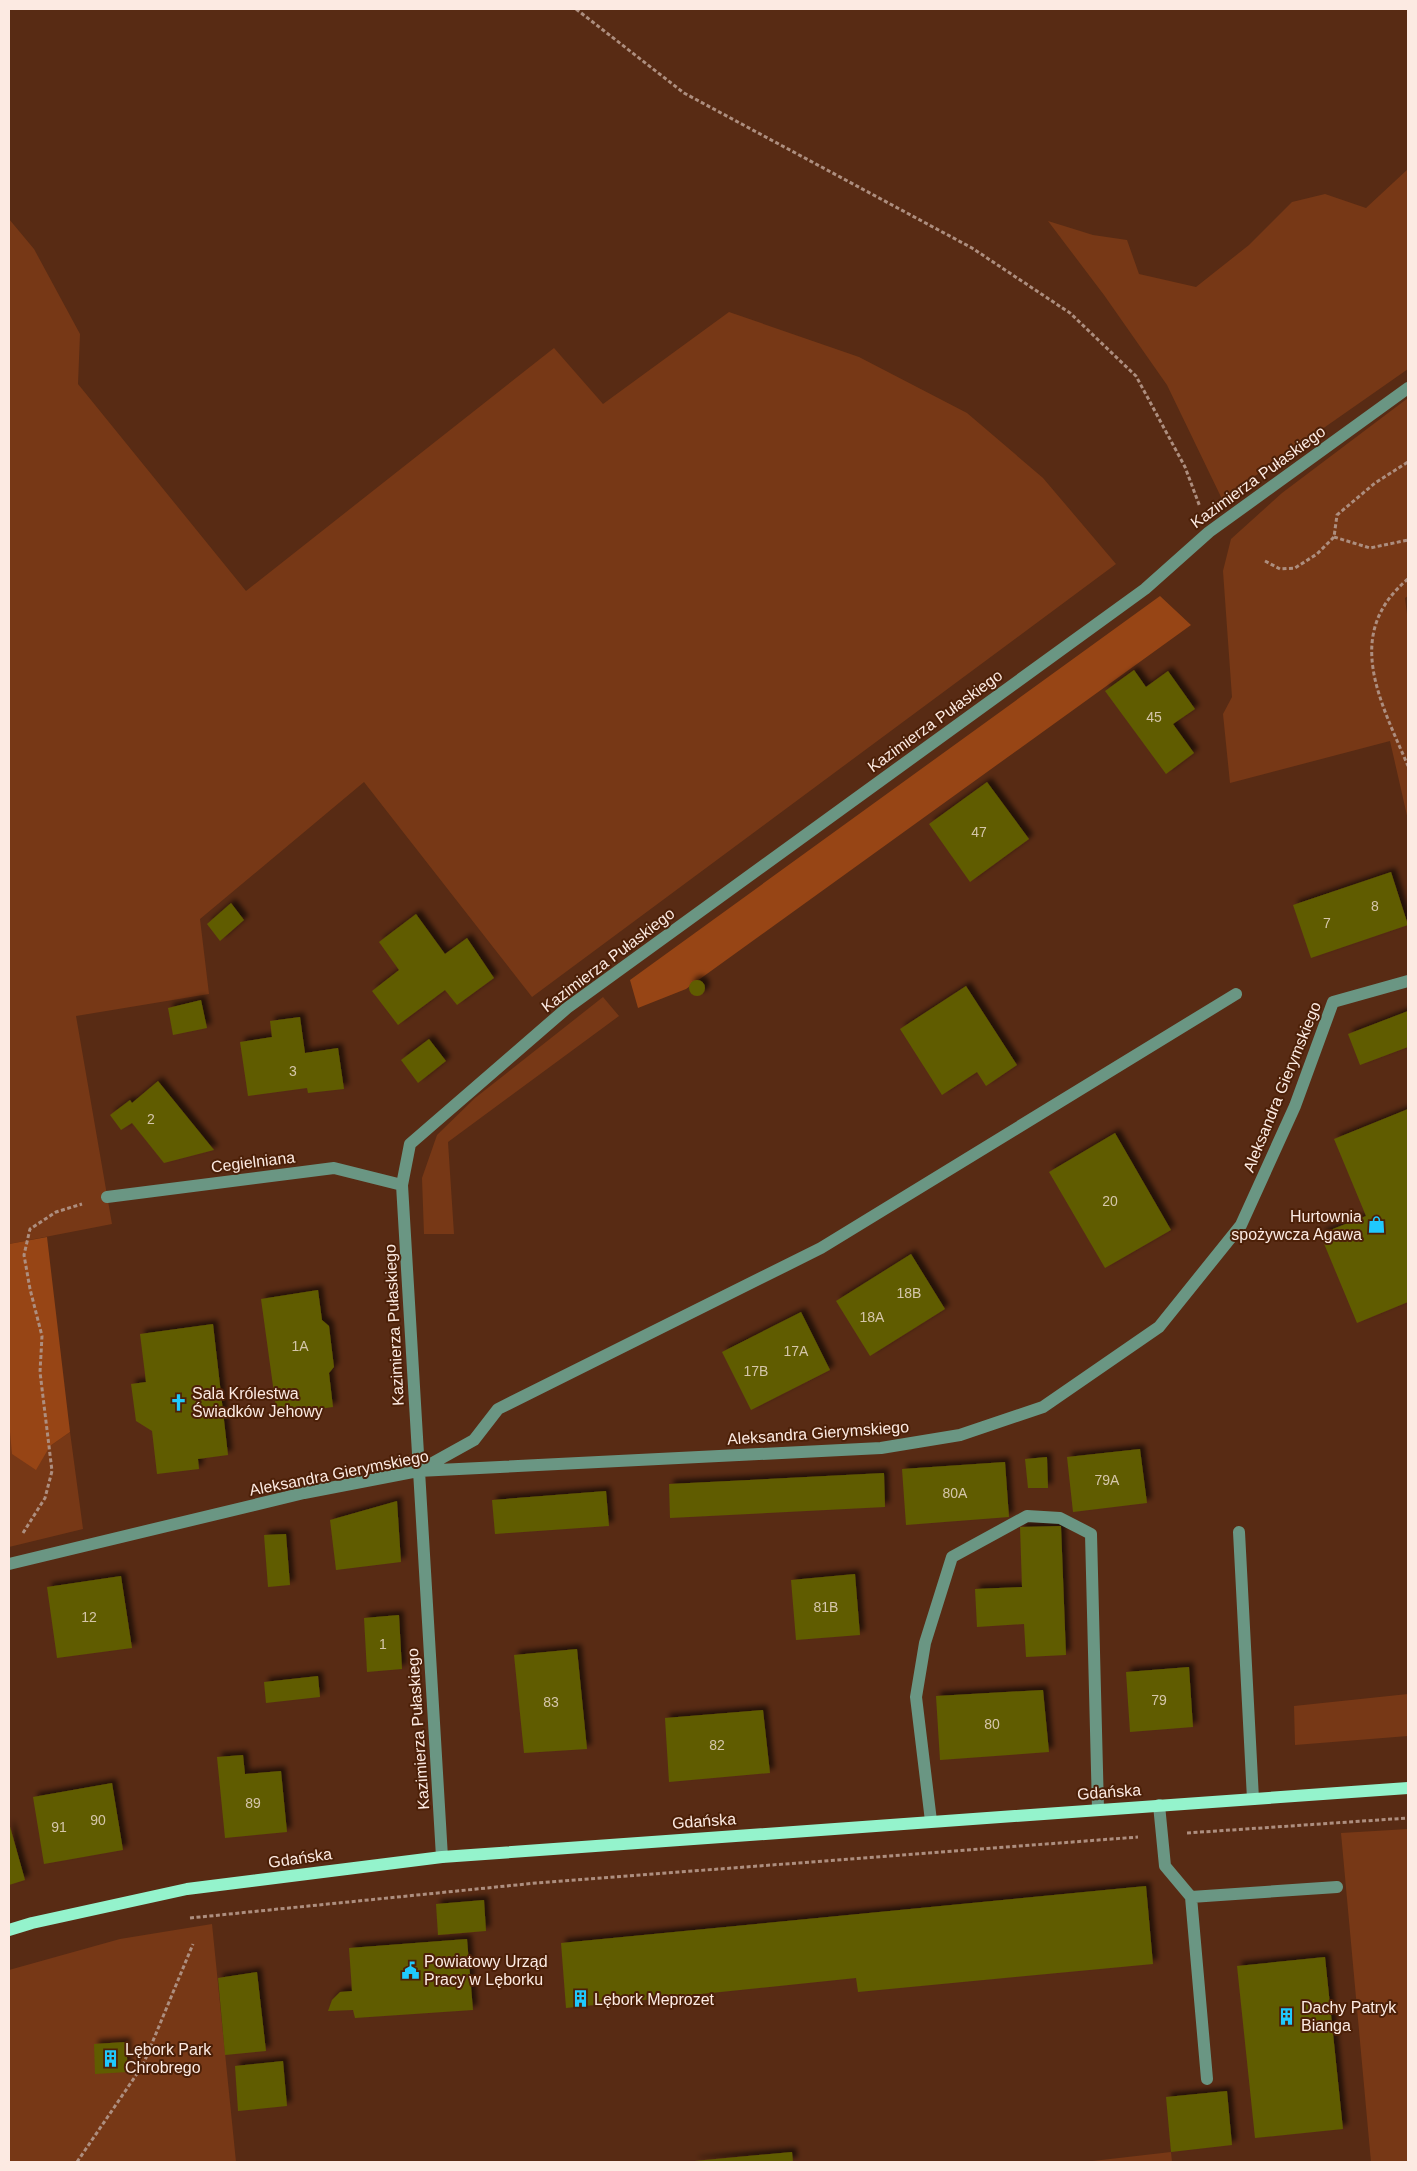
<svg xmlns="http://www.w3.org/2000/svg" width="1417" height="2171" font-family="Arial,sans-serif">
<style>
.green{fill:#773816}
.forest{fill:#974515}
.building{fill:#615b00;filter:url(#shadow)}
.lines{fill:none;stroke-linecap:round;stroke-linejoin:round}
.path{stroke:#ad8e7f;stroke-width:3;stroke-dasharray:4 2.5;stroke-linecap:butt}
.minor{stroke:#6a9683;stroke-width:12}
.major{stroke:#94f3cc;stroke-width:12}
.labels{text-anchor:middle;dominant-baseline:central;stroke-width:4;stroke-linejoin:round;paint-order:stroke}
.number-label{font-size:14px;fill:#d5c6aa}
.street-label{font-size:16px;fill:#fceae2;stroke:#4c2008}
.poi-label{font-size:16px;fill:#fceae2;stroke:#4c2008;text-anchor:start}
</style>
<defs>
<filter id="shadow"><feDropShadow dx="4.5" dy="-4.5" stdDeviation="2.5" flood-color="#0009"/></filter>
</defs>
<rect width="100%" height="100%" fill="#582b14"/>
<path class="green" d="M1408,169V369L1222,499L1167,385L1104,295L1048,221L1093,235L1127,240L1139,274L1196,287L1249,245L1292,202L1325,194L1366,208Z
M9,219L34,249L80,334L78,384L246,591L554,348L603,404L729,312L859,357L967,413L1043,478L1116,564L532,997L364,782L200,919L209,994L76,1016L112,1224L9,1244Z
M1408,398V596L1405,598L1408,622V820L1390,741L1230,783L1223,714L1232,697L1223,571L1231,539L1282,493Z
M603,997L619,1016L448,1142L454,1234H424L422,1178L437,1135L475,1098Z
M9,1421L10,1426L50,1446L70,1432L83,1529L9,1547Z
M1408,1694V1736L1295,1745L1294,1706Z
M1408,1829V2162H1371L1341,1833Z
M212,1924L236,2162H9V1970L120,1939Z
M1171,2152L1172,2162H1084Z"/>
<path class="forest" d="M1160,596L1191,625L686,989L638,1008L630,980Z
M47,1237L70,1432L50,1446L36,1470L12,1454L9,1421V1244Z"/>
<path class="building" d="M1134,670L1146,687L1168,671L1195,709L1173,724L1194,753L1166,774L1105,691Z
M987,782L1029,839L970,882L929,824Z
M1391,872L1408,925L1311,958L1293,905Z
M231,903L244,920L220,941L207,924Z
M416,914L445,954L467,938L494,978L457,1005L445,990L398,1025L372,991L399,970L379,942Z
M689 988a8 8 0 1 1 16 0a8 8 0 1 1-16 0Z
M966,986L1017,1065L986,1086L977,1072L942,1095L900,1029Z
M201,1000L207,1028L173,1035L168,1008Z
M1408,1011V1047L1360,1065L1348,1034Z
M300,1017L305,1053L338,1048L344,1089L308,1093L307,1088L248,1096L240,1042L272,1037L270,1021Z
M429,1039L446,1061L418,1083L401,1060Z
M158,1081L214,1150L164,1163L132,1123L121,1130L110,1115L130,1100L132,1103Z
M1408,1109V1302L1357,1323L1320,1234L1366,1216L1334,1139Z
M1115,1133L1171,1230L1105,1268L1049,1172Z
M911,1254L945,1309L870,1356L836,1301Z
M318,1290L322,1320L329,1326L334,1367L329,1373L333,1407L277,1415L261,1299Z
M801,1312L830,1370L751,1410L722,1352Z
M213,1324L228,1455L198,1459L199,1469L157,1474L152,1431L136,1421L131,1384L146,1382L140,1334Z
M1140,1449L1147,1503L1073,1512L1067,1457Z
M1047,1457L1048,1488H1028L1025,1459Z
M1005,1462L1009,1517L906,1525L902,1469Z
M884,1473L885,1507L670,1518L669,1484Z
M606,1491L609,1526L495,1534L492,1500Z
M397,1501L401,1562L336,1570L330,1520Z
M1061,1526L1066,1655L1026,1657L1024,1624L977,1627L975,1589L1022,1587L1020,1527Z
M286,1534L290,1585L268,1587L264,1535Z
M855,1574L860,1635L796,1640L791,1580Z
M121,1576L132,1648L57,1658L47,1587Z
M399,1615L402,1669L367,1672L364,1618Z
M577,1649L587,1749L524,1753L514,1655Z
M1189,1667L1193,1727L1130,1732L1126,1672Z
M318,1676L320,1697L266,1703L264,1682Z
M1043,1690L1049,1752L940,1760L936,1696Z
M763,1710L770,1773L669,1782L665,1718Z
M243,1755L245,1774L281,1771L287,1832L225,1838L217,1757Z
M112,1783L123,1850L44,1864L33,1797Z
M9,1823L25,1880L9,1885Z
M1146,1886L1153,1964L858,1992L856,1978L566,2008L561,1943Z
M484,1900L486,1931L438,1935L436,1904Z
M467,1939L473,2010L355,2018L353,2010L328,2011L332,2000L340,1992L352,1991L349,1948Z
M1325,1957L1343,2129L1255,2138L1237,1966Z
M257,1972L266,2051L225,2055L218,1978Z
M126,2042L128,2072L95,2074L94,2044Z
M283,2061L287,2106L238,2111L235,2066Z
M1227,2091L1232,2145L1171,2152L1166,2097Z
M792,2152L793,2162H694V2161Z"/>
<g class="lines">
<path class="path" d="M576,9L684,93L972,248L1070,313L1136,376L1185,467L1200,507
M1334,537L1370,548L1408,540
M1265,561L1280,569L1295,568L1317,554L1334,537L1337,515L1375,483L1408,462
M1408,579C1342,634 1381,702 1408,766
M23,1533L45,1498L52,1471L40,1372L42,1336L30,1289L24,1255L30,1229L56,1212L82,1204
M1187,1833L1408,1818
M190,1918L536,1883L1138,1837
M77,2162L143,2065L193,1944"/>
<path class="minor" d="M107,1197L334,1168L402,1185
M420,1470L474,1440L498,1409L821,1248L1236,994
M1239,1532L1253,1799
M9,1564L304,1493L418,1471L881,1448L960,1435L1043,1407L1159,1327L1241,1225L1295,1106L1333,1002L1408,981
M1159,1805L1165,1866L1191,1897L1207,2079
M931,1821L916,1697L925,1643L952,1557L1027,1516L1060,1518L1091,1534L1098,1809
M442,1857L402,1185L410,1144L567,1008L1145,589L1209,532L1408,388
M1191,1897L1337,1887"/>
<path class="major" d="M9,1930L32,1923L187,1889L442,1857L1408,1788"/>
</g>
<defs>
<symbol id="shop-bare" viewBox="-9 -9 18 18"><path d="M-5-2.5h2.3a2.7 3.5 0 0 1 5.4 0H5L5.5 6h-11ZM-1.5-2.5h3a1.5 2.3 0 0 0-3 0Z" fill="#20c9fd" stroke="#4c2008" stroke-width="2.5" paint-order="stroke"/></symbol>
<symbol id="church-bare" viewBox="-9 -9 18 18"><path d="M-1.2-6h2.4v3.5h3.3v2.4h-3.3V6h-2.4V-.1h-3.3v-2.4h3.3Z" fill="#20c9fd" stroke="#4c2008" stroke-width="2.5" paint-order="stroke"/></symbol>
<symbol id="civic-bare" viewBox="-9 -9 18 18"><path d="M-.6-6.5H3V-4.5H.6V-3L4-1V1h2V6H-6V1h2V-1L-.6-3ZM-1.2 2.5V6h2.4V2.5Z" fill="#20c9fd" stroke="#4c2008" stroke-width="2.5" paint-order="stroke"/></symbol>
<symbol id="building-bare" viewBox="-9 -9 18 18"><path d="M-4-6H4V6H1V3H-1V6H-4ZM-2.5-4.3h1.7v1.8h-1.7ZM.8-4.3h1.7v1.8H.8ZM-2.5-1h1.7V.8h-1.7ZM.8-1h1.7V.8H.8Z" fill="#20c9fd" stroke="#4c2008" stroke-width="2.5" paint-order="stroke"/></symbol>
</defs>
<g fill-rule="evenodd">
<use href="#shop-bare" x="1364" y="1212" width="25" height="25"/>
<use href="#church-bare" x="166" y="1390" width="25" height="25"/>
<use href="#civic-bare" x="398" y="1958" width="25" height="25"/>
<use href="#building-bare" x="568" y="1986" width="25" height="25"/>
<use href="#building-bare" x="1274" y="2004" width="25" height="25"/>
<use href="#building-bare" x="98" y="2046" width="25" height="25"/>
</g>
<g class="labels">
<g class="number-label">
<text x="1154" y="717">45</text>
<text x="979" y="832">47</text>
<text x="1375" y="906">8</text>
<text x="1327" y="923">7</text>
<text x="293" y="1071">3</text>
<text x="151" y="1119">2</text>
<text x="1110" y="1201">20</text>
<text x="909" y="1293">18B</text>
<text x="872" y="1317">18A</text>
<text x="300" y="1346">1A</text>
<text x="796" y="1351">17A</text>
<text x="756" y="1371">17B</text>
<text x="1107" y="1480">79A</text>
<text x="955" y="1493">80A</text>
<text x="826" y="1607">81B</text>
<text x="89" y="1617">12</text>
<text x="383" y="1644">1</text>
<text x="1159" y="1700">79</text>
<text x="551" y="1702">83</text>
<text x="992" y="1724">80</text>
<text x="717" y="1745">82</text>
<text x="253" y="1803">89</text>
<text x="98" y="1820">90</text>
<text x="59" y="1827">91</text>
</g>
<g class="street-label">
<text transform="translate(1258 477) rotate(-36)">Kazimierza Pułaskiego</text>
<text transform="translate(935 721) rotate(-36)">Kazimierza Pułaskiego</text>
<text transform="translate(608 960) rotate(-37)">Kazimierza Pułaskiego</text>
<text transform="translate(1282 1087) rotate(-68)">Aleksandra Gierymskiego</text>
<text transform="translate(253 1162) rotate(-7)">Cegielniana</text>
<text transform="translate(394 1325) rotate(-93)">Kazimierza Pułaskiego</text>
<text transform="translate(818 1433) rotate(-4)">Aleksandra Gierymskiego</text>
<text transform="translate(339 1473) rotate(-11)">Aleksandra Gierymskiego</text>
<text transform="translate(418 1729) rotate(-94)">Kazimierza Pułaskiego</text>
<text transform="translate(1109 1792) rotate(-4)">Gdańska</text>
<text transform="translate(704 1821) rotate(-4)">Gdańska</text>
<text transform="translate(300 1858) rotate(-8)">Gdańska</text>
</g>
<g class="poi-label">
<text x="1362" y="1216" text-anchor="end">Hurtownia<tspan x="1362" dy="18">spożywcza Agawa</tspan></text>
<text x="192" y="1393">Sala Królestwa<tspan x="192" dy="18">Świadków Jehowy</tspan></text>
<text x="424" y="1961">Powiatowy Urząd<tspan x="424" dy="18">Pracy w Lęborku</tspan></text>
<text x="594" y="1999">Lębork Meprozet</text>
<text x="1301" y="2007">Dachy Patryk<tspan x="1301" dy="18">Bianga</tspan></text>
<text x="125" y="2049">Lębork Park<tspan x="125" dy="18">Chrobrego</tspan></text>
</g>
</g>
<rect width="1417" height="2171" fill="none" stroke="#fceae2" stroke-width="20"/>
</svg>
